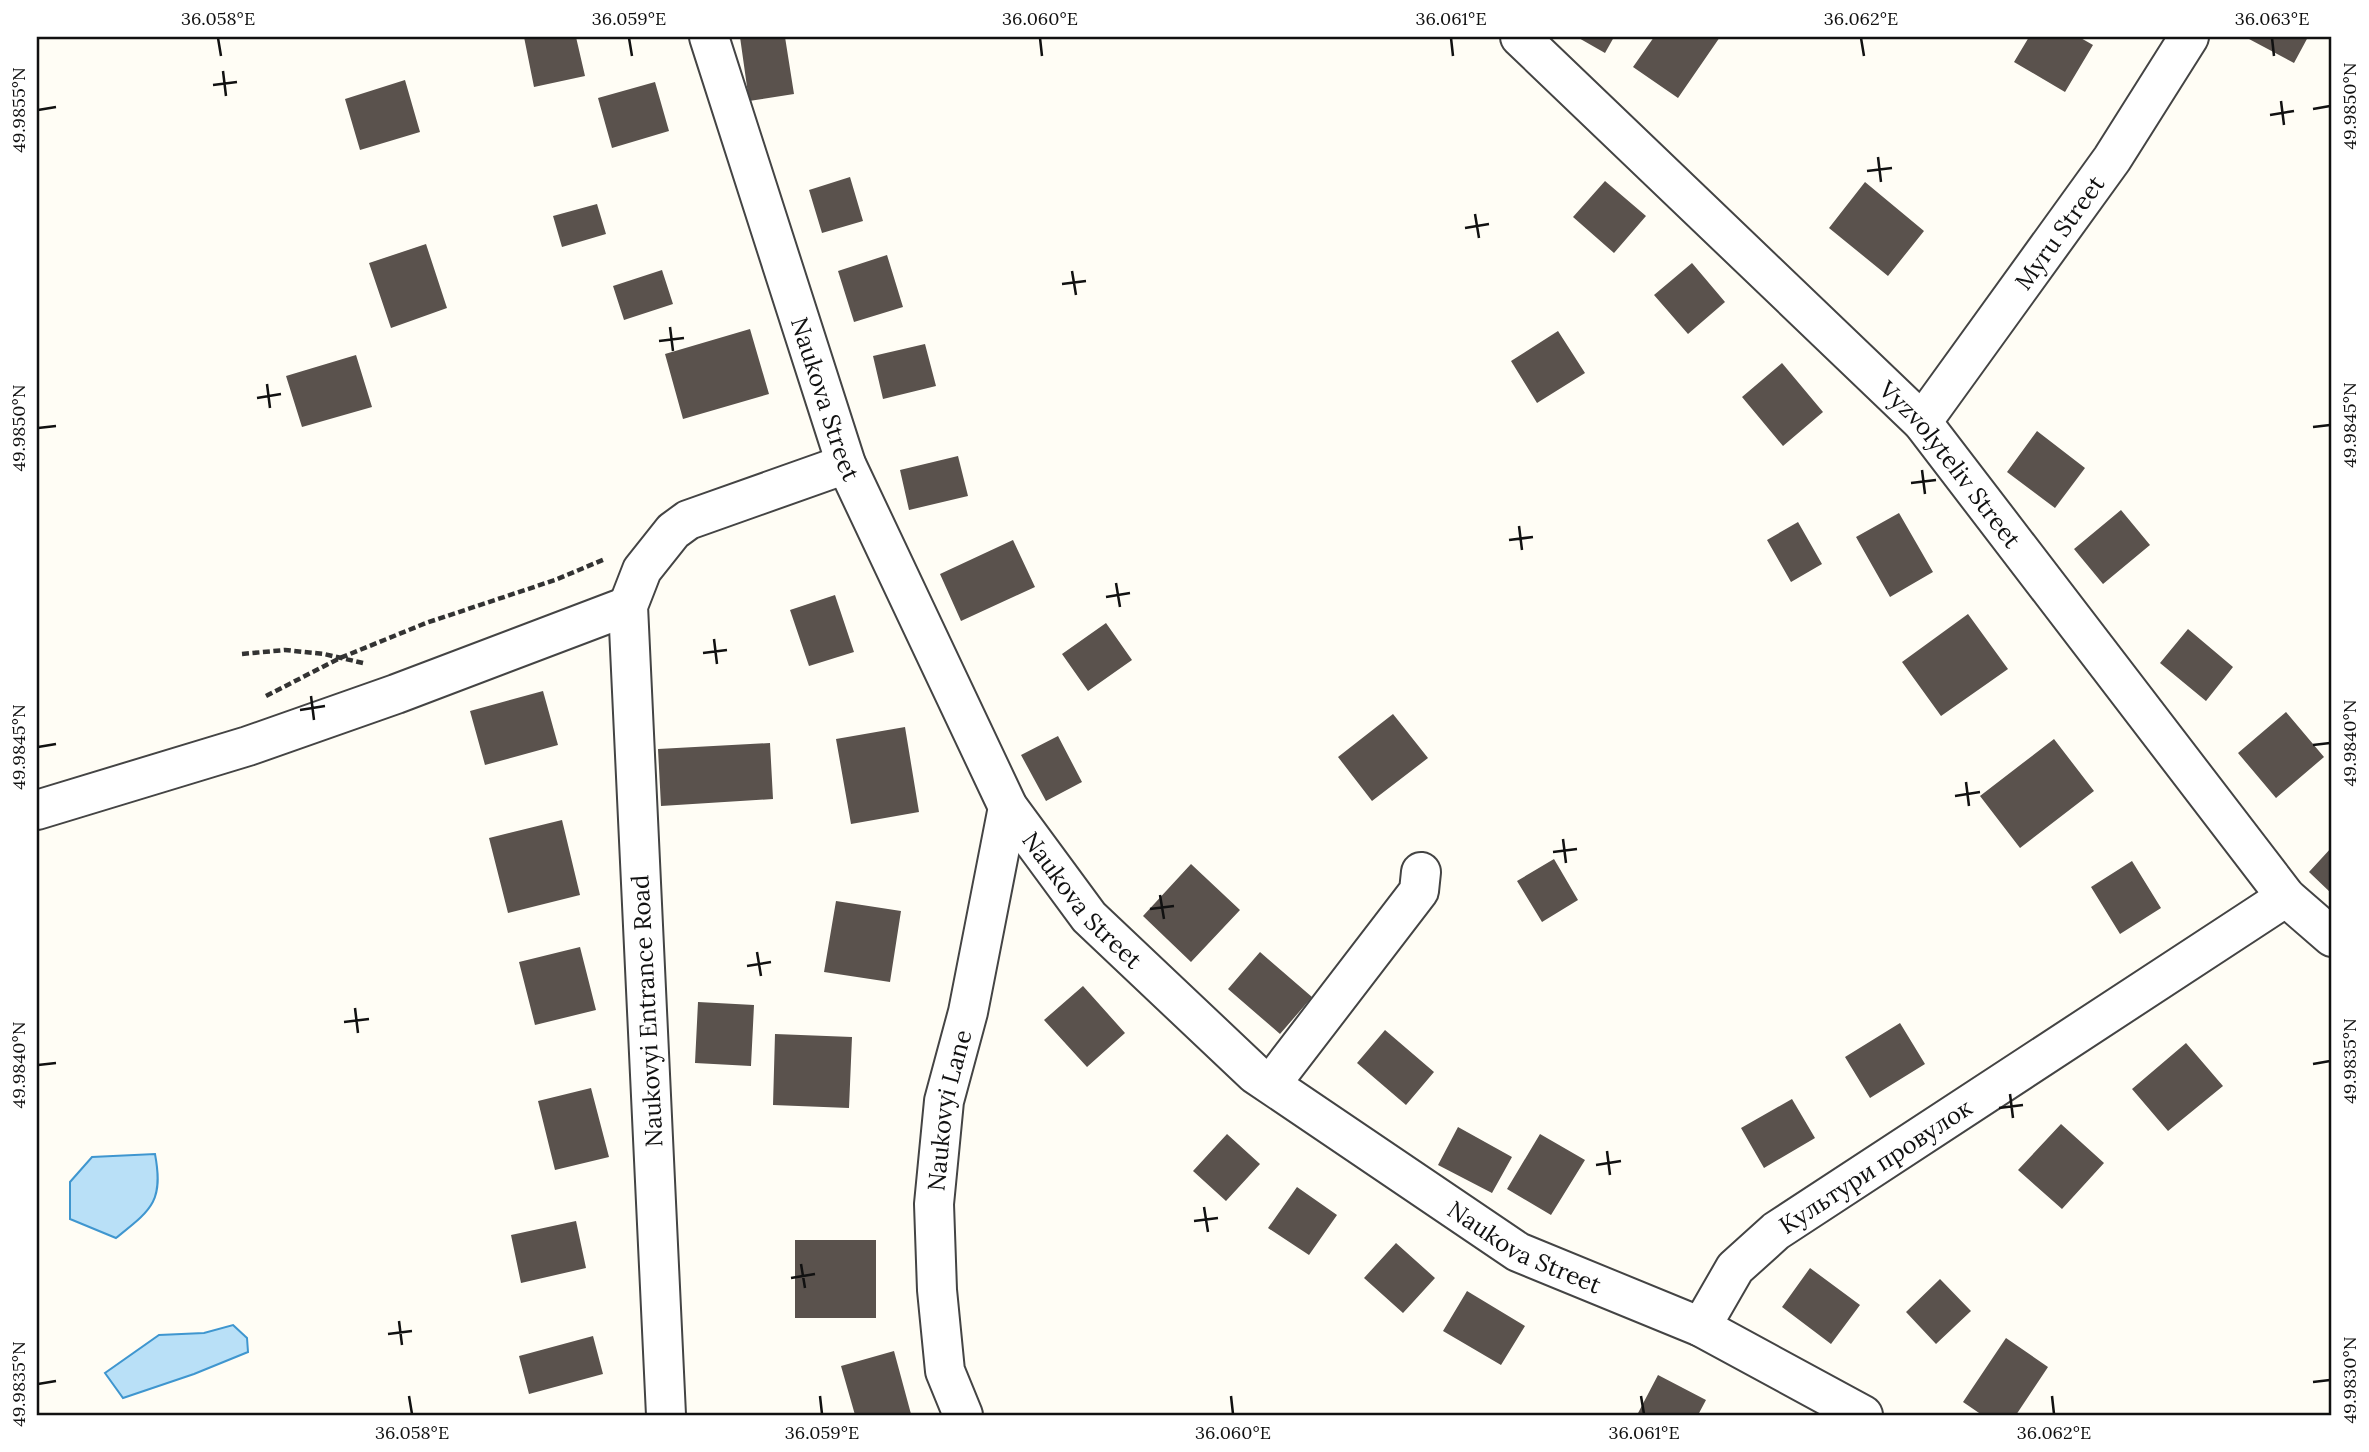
<svg xmlns="http://www.w3.org/2000/svg" width="2369" height="1452" font-family="Lora,serif">
<style>
.water{fill:#b9e0f7;stroke:#3f96cf;stroke-width:2}
.building{fill:#5a524d}
.lines{fill:none;stroke-linecap:round;stroke-linejoin:round}
.minor-casing{stroke:#444;stroke-width:42}
.path{stroke:#333;stroke-width:4.5;stroke-dasharray:7 3.5;stroke-linecap:butt}
.minor{stroke:#fff;stroke-width:38}
.ticks{fill:none;stroke:#111;stroke-width:2.5}
.labels{text-anchor:middle;dominant-baseline:central;stroke-width:7;stroke-linejoin:round;paint-order:stroke}
.street-label{font-size:24px;fill:#111;stroke:#fff}
.neatline{fill:none;stroke:#111;stroke-width:2.5}
.ticks-label{font-size:18px;text-anchor:middle;fill:#111}
</style>
<rect width="100%" height="100%" fill="#fffdf5"/>
<path class="water" d="M155,1154C164,1202 151,1210 116,1238L70,1219V1182L92,1157Z
M233,1325L247,1338L248,1352L194,1374L123,1398L105,1373L159,1335L204,1333Z"/>
<path class="building" d="M524,37H576L585,76L534,87Z
M740,37H785L794,94L749,101Z
M1577,37H1614L1605,53Z
M1654,37H1720L1678,98L1633,67Z
M2029,37H2079L2093,45L2065,92L2014,62Z
M2251,37H2308L2294,63L2249,39Z
M405,80L420,132L360,150L345,99Z
M655,82L669,131L612,148L598,98Z
M850,177L863,221L822,233L809,190Z
M1605,181L1646,216L1614,253L1573,217Z
M1865,182L1924,231L1888,276L1829,228Z
M597,204L606,234L562,247L553,216Z
M426,244L447,308L391,328L369,263Z
M887,255L903,307L854,322L838,271Z
M1692,263L1725,302L1688,334L1654,295Z
M662,270L673,304L624,320L613,286Z
M750,329L769,394L683,419L665,354Z
M1558,331L1585,373L1537,403L1511,361Z
M925,344L936,386L883,399L873,356Z
M356,355L372,407L302,427L286,376Z
M1782,363L1823,412L1783,446L1742,397Z
M2037,431L2085,468L2055,508L2007,472Z
M958,456L968,496L909,510L900,470Z
M2121,510L2150,545L2103,584L2074,549Z
M1899,513L1933,572L1890,597L1856,537Z
M1798,522L1822,564L1791,582L1767,540Z
M1013,540L1035,587L961,621L940,574Z
M835,595L854,652L809,666L790,610Z
M1968,614L2008,669L1941,716L1902,662Z
M1106,623L1132,660L1088,691L1062,654Z
M2188,629L2233,667L2206,701L2160,663Z
M543,691L558,745L485,765L470,711Z
M2286,712L2324,757L2276,798L2238,753Z
M1393,714L1428,758L1372,801L1338,757Z
M905,727L919,812L851,824L836,739Z
M1058,736L1082,782L1046,801L1021,755Z
M2054,739L2094,791L2020,848L1980,796Z
M770,743L773,799L661,806L658,749Z
M562,820L580,895L508,913L489,838Z
M2332,847V894L2309,872Z
M1554,859L1578,900L1542,922L1517,881Z
M2132,861L2161,908L2120,934L2091,887Z
M1191,864L1240,910L1191,962L1143,916Z
M836,901L901,911L890,982L824,972Z
M580,947L596,1010L535,1025L519,962Z
M1260,952L1312,997L1280,1034L1228,989Z
M1083,986L1125,1033L1087,1067L1044,1020Z
M698,1002L754,1005L751,1066L695,1063Z
M1900,1023L1925,1064L1870,1098L1845,1057Z
M1385,1030L1434,1072L1406,1105L1357,1063Z
M775,1034L852,1037L849,1108L773,1105Z
M2186,1043L2223,1086L2168,1131L2132,1089Z
M591,1088L609,1157L555,1170L538,1101Z
M1792,1099L1815,1138L1764,1168L1741,1128Z
M2061,1124L2104,1163L2062,1209L2018,1170Z
M1458,1127L1512,1157L1492,1193L1438,1165Z
M1227,1134L1260,1164L1226,1201L1193,1171Z
M1540,1134L1585,1160L1551,1215L1507,1189Z
M1297,1187L1337,1215L1309,1255L1268,1228Z
M576,1221L586,1268L521,1283L511,1235Z
M795,1240H876V1318H795Z
M1396,1243L1435,1278L1403,1313L1364,1278Z
M1810,1268L1860,1305L1831,1344L1782,1307Z
M1940,1279L1971,1311L1936,1344L1906,1312Z
M1467,1291L1525,1326L1501,1365L1443,1331Z
M593,1336L603,1374L529,1394L519,1356Z
M2006,1338L2048,1367L2016,1415H1982L1963,1402Z
M894,1351L911,1414L855,1415L841,1366Z
M1658,1375L1706,1400L1698,1415H1637Z"/>
<g class="lines">
<defs>
<g id="minor">
<path id="s1" d="M709,37L846,464L1008,807L1089,917L1255,1074L1518,1252L1701,1327L1863,1415"/>
<path id="s2" d="M1520,37L1922,422L2286,897L2332,937"/>
<path id="s3" d="M1922,422L2112,159L2189,37"/>
<path d="M37,810L248,746L396,694L628,606"/>
<path d="M1271,1084L1419,891L1421,872"/>
<path id="s4" d="M1701,1327L1735,1268L1776,1231L2286,897"/>
<path d="M666,1415L628,606L642,570L673,531L688,520L846,464"/>
<path id="s5" d="M963,1415L945,1371L937,1290L934,1204L944,1101L968,1012L1008,807"/>
</g>
</defs>
<use href="#minor" class="minor-casing"/>
<path class="path" d="M242,654L285,650L324,654L363,663
M266,696L340,658L426,623L555,580L605,559"/>
<use href="#minor" class="minor"/>
</g>
<path class="ticks" d="M218,38L221,56M629,38L632,56M1040,38L1042,56M1451,38L1453,56M1861,38L1864,56M2272,38L2274,56M223,71L226,96M213,85L237,82M2281,101L2284,125M2313,109L2330,106M38,110L56,107M2270,115L2294,111M1878,157L1881,182M1867,171L1892,168M1475,214L1479,238M1465,228L1489,224M1072,271L1076,295M1062,284L1086,281M670,327L673,351M659,341L684,338M267,384L270,408M257,398L281,394M2313,427L2330,425M38,428L56,426M1922,470L1925,494M1911,483L1936,480M1519,526L1522,550M1509,540L1533,537M1116,583L1120,607M1106,597L1130,593M714,639L717,664M703,653L727,650M311,696L314,720M300,710L325,706M2313,745L2330,743M38,747L56,744M1966,782L1969,806M1955,796L1980,792M1563,839L1566,863M1553,852L1577,849M1160,895L1164,919M1150,909L1174,906M757,952L761,976M747,966L771,962M355,1008L358,1033M344,1022L369,1019M2313,1064L2330,1061M38,1065L56,1063M2010,1094L2013,1118M1999,1108L2023,1105M1607,1151L1610,1175M1596,1165L1621,1161M1204,1207L1208,1232M1194,1221L1218,1218M801,1264L805,1288M791,1278L815,1274M399,1321L402,1345M388,1334L412,1331M2313,1382L2330,1380M38,1384L56,1381M409,1396L412,1414M820,1396L822,1414M1231,1396L1233,1414M1641,1396L1644,1414M2052,1396L2054,1414"/>
<g class="labels">
<g class="street-label">
<text stroke="none"><textPath href="#s3" startOffset="234">Myru Street</textPath></text>
<text stroke="none"><textPath href="#s1" startOffset="380">Naukova Street</textPath></text>
<text stroke="none"><textPath href="#s2" startOffset="607">Vyzvolyteliv Street</textPath></text>
<text stroke="none"><textPath href="#s1" startOffset="947">Naukova Street</textPath></text>
<text transform="translate(647 1011) rotate(-93)">Naukovyi Entrance Road</text>
<text stroke="none"><textPath href="#s5" startOffset="310">Naukovyi Lane</textPath></text>
<text stroke="none"><textPath href="#s4" startOffset="242">Культури провулок</textPath></text>
<text stroke="none"><textPath href="#s1" startOffset="1514">Naukova Street</textPath></text>
</g>
</g>
<rect width="2369" height="1452" fill="none" stroke="#ffffff" stroke-width="77"/>
<rect x="38" y="38" width="2292" height="1376" class="neatline"/>
<g class="ticks-label">
<text x="218" y="25">36.058°E</text>
<text x="629" y="25">36.059°E</text>
<text x="1040" y="25">36.060°E</text>
<text x="1451" y="25">36.061°E</text>
<text x="1861" y="25">36.062°E</text>
<text x="2272" y="25">36.063°E</text>
<text transform="translate(2350 106) rotate(-90)" y="6">49.9850°N</text>
<text transform="translate(19 110) rotate(-90)" y="6">49.9855°N</text>
<text transform="translate(2350 425) rotate(-90)" y="6">49.9845°N</text>
<text transform="translate(19 428) rotate(-90)" y="6">49.9850°N</text>
<text transform="translate(2350 743) rotate(-90)" y="6">49.9840°N</text>
<text transform="translate(19 747) rotate(-90)" y="6">49.9845°N</text>
<text transform="translate(2350 1061) rotate(-90)" y="6">49.9835°N</text>
<text transform="translate(19 1065) rotate(-90)" y="6">49.9840°N</text>
<text transform="translate(2350 1380) rotate(-90)" y="6">49.9830°N</text>
<text transform="translate(19 1384) rotate(-90)" y="6">49.9835°N</text>
<text x="412" y="1439">36.058°E</text>
<text x="822" y="1439">36.059°E</text>
<text x="1233" y="1439">36.060°E</text>
<text x="1644" y="1439">36.061°E</text>
<text x="2054" y="1439">36.062°E</text>
</g>
</svg>
